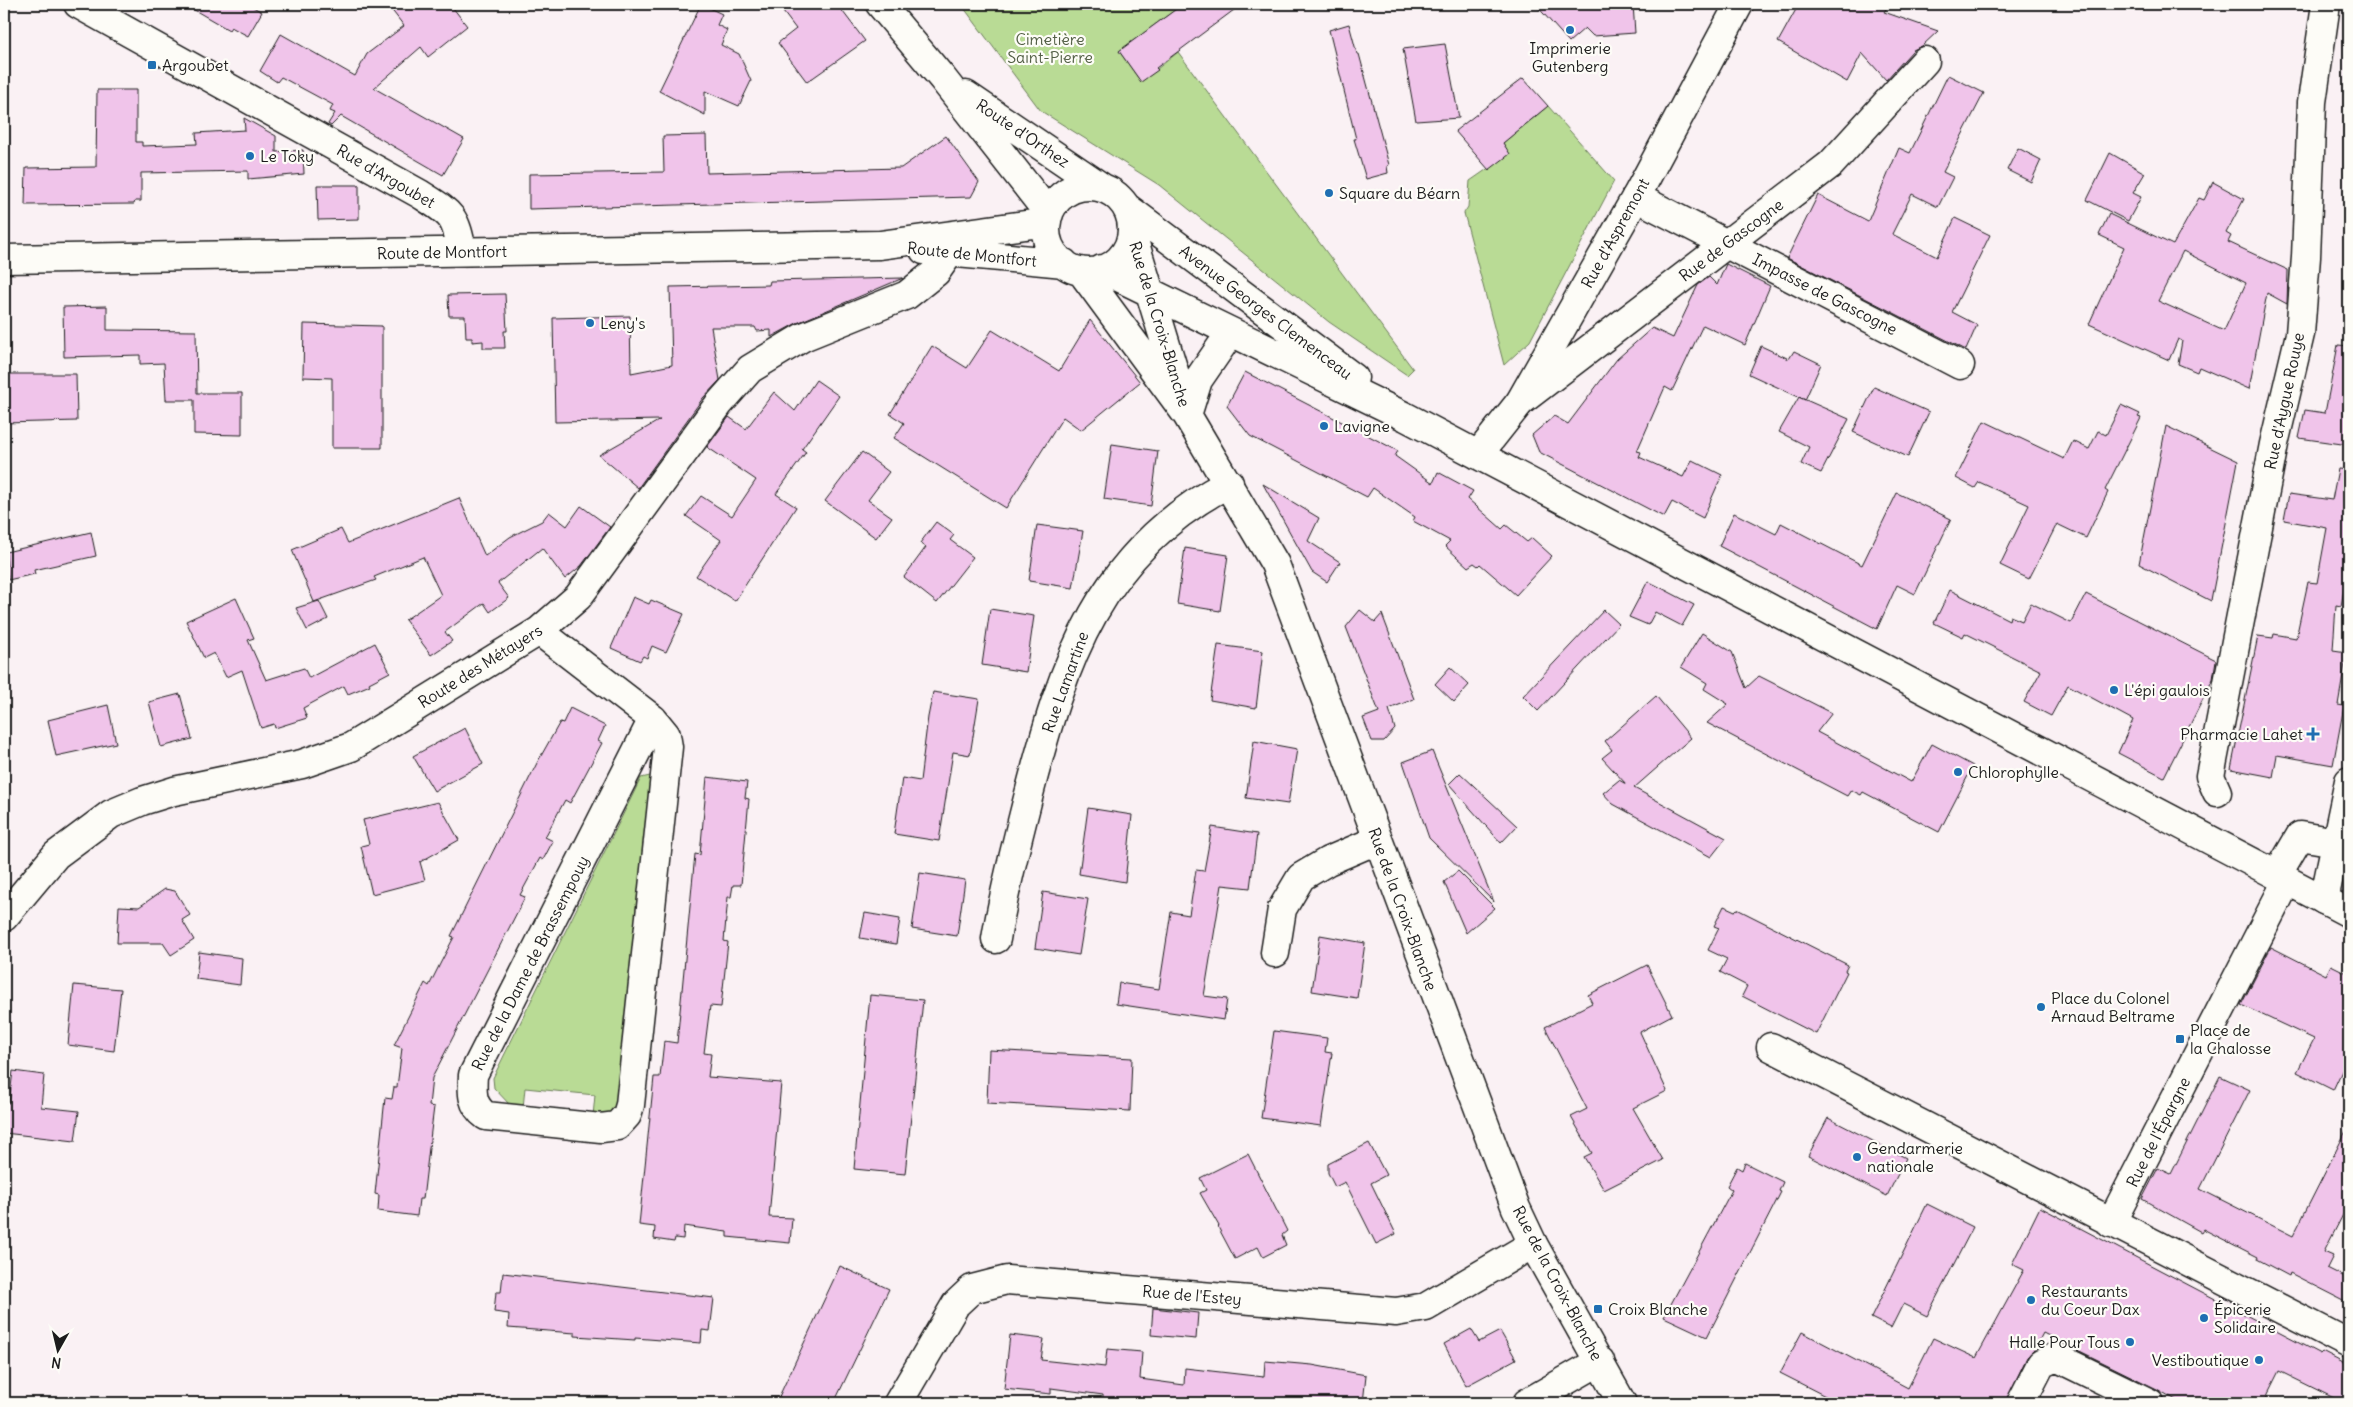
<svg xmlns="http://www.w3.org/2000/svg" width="2353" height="1407" font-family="Delius,sans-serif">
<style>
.green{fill:#b9db95;stroke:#6a7c58}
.building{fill:#f0c4ea;stroke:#1c1c1c;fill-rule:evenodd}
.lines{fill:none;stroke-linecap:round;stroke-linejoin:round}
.minor-casing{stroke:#1c1c1c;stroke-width:31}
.tertiary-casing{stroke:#1c1c1c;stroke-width:31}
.secondary-casing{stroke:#1c1c1c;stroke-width:31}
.minor{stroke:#fdfcf7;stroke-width:28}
.tertiary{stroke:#fdfcf7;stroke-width:28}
.secondary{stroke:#fdfcf7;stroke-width:28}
.poi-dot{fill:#1f6fb2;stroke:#fdfcf7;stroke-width:2}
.labels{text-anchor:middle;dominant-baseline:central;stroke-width:4.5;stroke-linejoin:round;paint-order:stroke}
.park-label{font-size:16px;fill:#535f46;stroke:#fdfcf7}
.poi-label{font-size:16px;fill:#1c1c1c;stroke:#fdfcf7;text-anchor:start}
.street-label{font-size:16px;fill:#1c1c1c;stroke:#fdfcf7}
</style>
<rect width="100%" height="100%" fill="#faf1f4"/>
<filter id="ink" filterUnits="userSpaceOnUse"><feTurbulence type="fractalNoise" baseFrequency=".02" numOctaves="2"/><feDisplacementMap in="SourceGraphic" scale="10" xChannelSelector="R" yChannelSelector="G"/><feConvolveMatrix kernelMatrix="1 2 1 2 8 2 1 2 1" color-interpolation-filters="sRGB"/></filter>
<g filter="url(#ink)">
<path class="green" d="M961,4H1183L1119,51L1141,82L1178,52L1413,369L1407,375L1329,322L1159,185L1041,111Z
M1548,106L1614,181L1530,341L1504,365L1464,213L1468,207L1470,181L1509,154L1503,143Z
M650,776L654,782L620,1099C614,1112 608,1117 593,1116L595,1095L525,1088L523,1108L511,1106L494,1088L493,1078L641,778Z"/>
<path class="building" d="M184,4H248L262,12L248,36L231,27L229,30Z
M387,4H450L467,26L428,57L421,47L374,88L464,139L443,175L341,116L331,126L328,124L335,113L330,111L333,105L281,77L277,82L260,71L281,34L355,76L367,54L404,26Z
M701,4L722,14L717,25L727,30L721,45L739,54L751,81L739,106L705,91V115L659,91Z
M777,4H837L865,41L807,82L778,43L796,29Z
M1183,4H1242L1156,68L1158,70L1141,82L1119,51Z
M1535,4H1633L1635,33L1593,36L1585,28L1569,42Z
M1799,4H1889L1884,12L1938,31L1922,46L1913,50L1886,80L1862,53L1847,82L1778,42Z
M1349,24L1357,54H1359L1389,165L1387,166L1388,173L1366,179L1354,139H1356L1329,30Z
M1445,44L1459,118L1416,121L1403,49Z
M1948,75L1984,93L1943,172L1953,177L1938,207L1912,194L1892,234L1937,257L1955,218L1990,235L1952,312L1977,325L1966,350L1787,258L1818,195L1868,221L1899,148L1910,153Z
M1523,78L1548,106L1503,143L1510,154L1489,170L1455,131Z
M97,90H136V142H142V146L197,144L196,133L245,130L244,118L276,136V152L303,150L304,174L248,179V171L141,173V201H135L134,204L25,205L26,168L96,167Z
M706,135L707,173L901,168L946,136L979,182L971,197L529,209V174L664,172L663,136Z
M2018,148L2041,160L2031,182L2007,170Z
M2110,153L2145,173L2133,193L2141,197L2128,221L2087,200Z
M2213,182L2244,199L2226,233L2231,236L2228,242L2288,270L2287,304L2267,293L2249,389L2199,367L2197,372L2178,364L2182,341L2178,339L2169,360L2089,324L2124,247L2099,235L2109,214L2173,245L2199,198L2204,200ZM2183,251L2246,283L2224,331L2158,301Z
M317,185H359V219L318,220Z
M1726,264L1770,286L1745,345L1703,325L1672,391L1665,387L1637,451L1641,452L1639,457L1683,477L1692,460L1722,475L1703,518L1672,502L1664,517L1539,452L1532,435L1554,416L1568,424L1617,359L1652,328L1673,338L1698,285L1709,277L1717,285Z
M903,278L797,323L771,337V330L757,331L755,327H711L720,380L703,398L638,488L599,455L660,420L555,422L553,318L630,316L631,373L672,365L670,287L769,285L770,281Z
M505,294L507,331H504L505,348H483V341L472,342V338H466L465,316H449L448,295Z
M107,306V330L196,331L197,393H242V435L194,434V400H166L164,363L140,364V355L64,357L63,307Z
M1090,320L1140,382L1081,430L1063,417L1006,508L894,438L904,423L890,414L932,346L967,368L992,330L1059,371Z
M304,324L382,326V448H332V378L303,377Z
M2338,345L2349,346V445L2299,438L2305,410L2325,413Z
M1761,346L1789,359L1794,351L1821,364L1805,400L1749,374Z
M1245,372L1398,451L1395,456L1433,483L1438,472L1473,491L1468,499L1502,529L1506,525L1527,542L1532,538L1552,556L1516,595L1480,564L1478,566L1474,563L1468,567L1445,546L1450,541L1413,521L1415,517L1373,488L1367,497L1250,436L1227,406Z
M4,374H76L77,421L4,423Z
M816,380L839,396L802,449L806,452L776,494L796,507L735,601L696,576L721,540L686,516L701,496L732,516L756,480L707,447L729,417L746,429L774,392L795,411Z
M1874,387L1929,412L1908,457L1853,432Z
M1799,397L1849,419L1821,473L1801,464L1809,447L1779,432Z
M2121,405L2140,414L2138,417L2141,418L2105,490L2108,492L2086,538L2057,524L2029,579L2000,565L2029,505L1979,482L1975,488L1956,478L1984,421L2064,459L2073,441L2089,449L2098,431L2106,435Z
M2166,426L2238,461L2211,601L2139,564Z
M1112,444L1158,451L1151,506L1104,499Z
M862,452L889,472L868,500L892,517L876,538L825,501Z
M2338,469L2349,470V562L2341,606L2336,605L2333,650L2347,652L2338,705L2344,706L2333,765L2277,755L2273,777L2231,769L2258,636L2273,638L2274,634L2296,638L2308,582L2317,583L2327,528L2284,520L2289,494L2332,500Z
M1263,484L1319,518L1308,541L1340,562L1327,582L1312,572Z
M1897,493L1951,519L1915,594L1897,585L1877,629L1719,546L1734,513L1776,534L1781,523L1862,565Z
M459,498L485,556L510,537L542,521L549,512L567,526L581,506L610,527L581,566L565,579L542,548L498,583L509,598L490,612L484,603L445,632L452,641L431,655L405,620L441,595L423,557L374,577L376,580L314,602L292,550L341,529L348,543Z
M936,522L954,535L950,540L973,557L937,603L904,577L926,547L920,543Z
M1037,525L1083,531L1073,588L1029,581Z
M91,532L96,556L34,570L35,574L8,580L6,552Z
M1185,548L1228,555L1220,611L1177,604Z
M1648,581L1694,605L1682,626L1655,612L1648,625L1629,617Z
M1950,590L2009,620L2010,616L2022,621L2031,603L2071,623L2086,594L2216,660L2213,679L2164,777L2118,753L2133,720L2068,685L2051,716L2024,702L2041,671L1965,633L1963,637L1934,623Z
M633,597L649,604L651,600L684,614L666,652L652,646L647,658L643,656L640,661L611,648Z
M236,598L254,638L248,640L266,680L304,668L309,678L375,643L390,672L369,683L370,685L348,694L344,686L303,708L307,718L275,728L274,724L261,728L242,670L226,677L214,653L204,658L186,621Z
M319,601L328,619L307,630L296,608Z
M990,609L1034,616L1026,672L982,665Z
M1360,610L1375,622L1382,614L1414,699L1389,709L1395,729L1384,741H1372L1363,718L1379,712L1346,627Z
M1604,610L1619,624L1538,711L1523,696Z
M1702,633L1732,652L1746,688L1759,676L1832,713L1817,732L1911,782L1932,744L1973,766L1939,832L1863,792L1861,795L1851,790L1847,796L1707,723L1728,704L1704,689L1707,683L1681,667Z
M1218,645L1263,651L1256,708L1210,700Z
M1450,667L1469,685L1454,702L1435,684Z
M933,692L979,699L970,755L953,752L939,841L894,834L902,778L920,781L928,717Z
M180,694L192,739L161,747L149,702Z
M1656,696L1691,738L1634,788L1726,838L1711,857L1613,804L1603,793L1619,780L1626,784L1602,758L1612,750L1605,741Z
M108,705L116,743L56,756L48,720Z
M570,708L605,726L598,741L602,743L570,803L565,800L545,837L553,841L543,860L540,858L520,895L525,897L432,1078L429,1106L434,1107L431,1131L423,1199H419L417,1216L378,1211L379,1195L375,1194L385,1098L392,1099L394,1087H397L402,1048L394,1045L425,983L429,986L441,962L454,937L451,936L537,763L560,722L563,723Z
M465,728L483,764L434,791L413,756Z
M1254,741L1297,749L1288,804L1246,798Z
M1432,751L1494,902L1429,838L1403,762Z
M1460,773L1517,826L1501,843L1449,784Z
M707,777L747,782L745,798L749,799L741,885H733L731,897H728L724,941L728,942L721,1007L710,1006L704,1053L711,1054L708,1077L781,1083L769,1217L792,1218L790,1243L727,1237V1232L684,1226L683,1239L675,1238L674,1242L654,1239L655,1227L639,1225L654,1077H660L664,1041L677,1043L695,854L700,855Z
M438,802L459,840L420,862L425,880L372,894L361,846L369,844L363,820Z
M1088,808L1132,815L1125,882L1079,874Z
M1212,827L1257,834L1250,888L1222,885L1204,996L1227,999L1224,1020L1116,1004L1119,983L1159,989L1171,912L1189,915L1196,870L1204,871Z
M1458,871L1495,908L1466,933L1444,882Z
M920,873L965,880L957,936L912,929Z
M165,889L175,891L190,915L182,920L194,940L171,955L163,943H117L119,906L139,907Z
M1043,892L1088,899L1079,955L1035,948Z
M1724,906L1735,911L1737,909L1848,965L1845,971L1847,972L1816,1034L1742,996L1747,986L1720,972L1727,959L1708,950L1719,928L1714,926Z
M865,913L900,919L896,944L860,938Z
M1320,935L1365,943L1357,998L1312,991Z
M2271,947L2326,975L2331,965L2349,974V1056L2333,1090L2297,1072L2314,1039L2241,1005Z
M199,952L242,958L240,985L196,979Z
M1647,965L1672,1015L1640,1032L1667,1091L1633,1108L1663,1160L1604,1190L1584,1157L1592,1153L1571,1117L1587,1109L1545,1027L1592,1003L1588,995Z
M74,985L121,989L114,1051L68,1045Z
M870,995L923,1000L905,1174L854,1169Z
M1274,1031L1327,1038L1325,1052L1332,1053L1321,1126L1261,1118Z
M989,1050L1132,1058L1130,1111L987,1103Z
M13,1071L44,1075L41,1107L79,1111L75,1141L4,1133V1102L9,1103Z
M2220,1076L2250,1090L2200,1189L2293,1236L2349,1125V1203L2324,1252L2333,1256L2327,1268L2349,1279V1303L2290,1273L2289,1276L2257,1259L2258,1257L2203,1229L2201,1232L2142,1199L2158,1168L2171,1174Z
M1828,1118L1906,1158L1887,1196L1808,1156Z
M1369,1143L1386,1175L1371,1183L1396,1234L1376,1244L1345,1182L1335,1187L1328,1173V1164Z
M1248,1154L1287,1231L1282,1235L1286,1245L1263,1257L1258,1247L1235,1259L1218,1227L1219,1226L1200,1193L1206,1190L1200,1178Z
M1745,1163L1783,1182L1779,1191L1781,1192L1707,1337L1664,1317L1732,1190L1727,1186L1737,1167L1742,1170Z
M1927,1204L1973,1227L1927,1316L1903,1304L1891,1328L1871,1318Z
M2040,1207L2320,1354L2322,1352L2349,1366V1403H2344L2279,1371L2263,1403H2181L2157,1389L2043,1333L2034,1350L2027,1357L2005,1403H1839L1780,1373L1802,1332L1908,1388L1933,1338L1976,1358L2024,1270L2012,1264Z
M840,1266L889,1289L834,1403H776Z
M503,1273L714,1298L710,1331L702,1330L701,1343L635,1338V1340L575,1336V1333L508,1328L509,1314L494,1312L496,1292H501Z
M1153,1308L1198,1313L1196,1339L1151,1335Z
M1471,1329L1479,1342L1500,1331L1516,1359L1466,1386L1444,1344Z
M1010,1335L1044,1339L1041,1360L1105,1367L1107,1349L1142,1352L1140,1379L1184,1385L1185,1368L1264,1377L1265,1361L1312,1365L1366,1375L1363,1403H1143L1103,1399V1395L1051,1388V1394L1004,1389Z"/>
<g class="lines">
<defs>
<path id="minor" d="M1636,197L1960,365
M1520,402L1831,164L1925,61
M539,631L653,719L666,735L668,747L630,1105L627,1115L617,1126L601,1128L486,1116C471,1105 472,1092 473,1075L653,719
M2217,792L2210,776L2274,444L2300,334L2306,257L2312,102L2326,4
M2277,875L2300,836L2336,842
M2324,900L2349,781
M4,917L56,855L111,814L142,801L174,791L302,764L351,747L539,631L578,597L719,404L750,369L803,337L907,295L936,272L950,252
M996,939C1004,890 1017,842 1029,794C1063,662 1099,551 1229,483
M1275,953L1282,909L1301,877L1328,861L1377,840
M1771,1047L2349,1344
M2111,1223L2287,881
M898,1403L956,1304L972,1289L1007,1280L1396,1312L1426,1307L1533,1244
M1527,1403L1600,1361
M2021,1403L2041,1364L2056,1357L2150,1403"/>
<path id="tertiary" d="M78,4L420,194C451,214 455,214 462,251"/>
<path id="secondary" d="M880,4L943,79L1049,214
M966,95L1103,188
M1046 229a43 43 0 1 1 86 0a43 43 0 1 1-86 0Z
M1126,207L1354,378
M1132,234L1181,394
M924,250L1064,263
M4,259L880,245L1047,222
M1102,269L1406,417L2349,913
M1081,271L1187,415L1275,564L1516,1208L1533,1244L1622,1403
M1187,415L1198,380L1231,332
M1478,455L1520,402L1636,197L1739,4"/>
</defs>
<use href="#minor" class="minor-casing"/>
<use href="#tertiary" class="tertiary-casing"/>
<use href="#secondary" class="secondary-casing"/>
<use href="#minor" class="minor"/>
<use href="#tertiary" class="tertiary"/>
<use href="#secondary" class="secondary"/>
</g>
</g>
<g class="poi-dot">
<circle cx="1570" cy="30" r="5"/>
<rect x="147" y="60" width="10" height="10" rx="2.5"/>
<circle cx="250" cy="156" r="5"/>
<circle cx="1329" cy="193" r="5"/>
<circle cx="590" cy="323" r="5"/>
<circle cx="1324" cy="426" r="5"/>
<circle cx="2114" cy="690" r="5"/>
<path d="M2310.5 726.5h5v5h5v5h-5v5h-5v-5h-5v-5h5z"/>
<circle cx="1958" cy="772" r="5"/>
<circle cx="2041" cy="1007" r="5"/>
<rect x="2175" y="1034" width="10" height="10" rx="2.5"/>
<circle cx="1857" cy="1157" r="5"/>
<circle cx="2031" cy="1300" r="5"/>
<rect x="1593" y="1304" width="10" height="10" rx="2.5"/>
<circle cx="2204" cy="1318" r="5"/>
<circle cx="2130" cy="1342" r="5"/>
<circle cx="2259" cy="1360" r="5"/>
</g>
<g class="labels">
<g class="park-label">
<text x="1050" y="39">Cimetière<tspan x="1050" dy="18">Saint-Pierre</tspan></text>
</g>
<g class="poi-label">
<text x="1570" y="48" text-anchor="middle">Imprimerie<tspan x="1570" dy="18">Gutenberg</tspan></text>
<text x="162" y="65">Argoubet</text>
<text x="260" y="156">Le Toky</text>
<text x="1339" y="193">Square du Béarn</text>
<text x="600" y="323">Leny's</text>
<text x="1334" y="426">Lavigne</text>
<text x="2124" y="690">L'épi gaulois</text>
<text x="2303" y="734" text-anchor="end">Pharmacie Lahet</text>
<text x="1968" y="772">Chlorophylle</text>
<text x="2051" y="998">Place du Colonel<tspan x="2051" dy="18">Arnaud Beltrame</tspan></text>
<text x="2190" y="1030">Place de<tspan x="2190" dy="18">la Chalosse</tspan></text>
<text x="1867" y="1148">Gendarmerie<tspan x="1867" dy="18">nationale</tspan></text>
<text x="2041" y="1291">Restaurants<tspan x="2041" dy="18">du Coeur Dax</tspan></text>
<text x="1608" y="1309">Croix Blanche</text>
<text x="2214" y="1309">Épicerie<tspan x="2214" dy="18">Solidaire</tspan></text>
<text x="2120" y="1342" text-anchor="end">Halle Pour Tous</text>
<text x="2249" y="1360" text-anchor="end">Vestiboutique</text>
</g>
<g class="street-label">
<text transform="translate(1023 133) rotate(34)">Route d'Orthez</text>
<text transform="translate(386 176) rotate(30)">Rue d'Argoubet</text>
<text transform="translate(1615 233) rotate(-61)">Rue d'Aspremont</text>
<text transform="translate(1731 240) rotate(-37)">Rue de Gascogne</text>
<text transform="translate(442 252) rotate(-1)">Route de Montfort</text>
<text transform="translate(972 254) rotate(6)">Route de Montfort</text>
<text transform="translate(1825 294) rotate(27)">Impasse de Gascogne</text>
<text transform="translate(1266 312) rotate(37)">Avenue Georges Clemenceau</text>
<text transform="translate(1160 324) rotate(73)">Rue de la Croix-Blanche</text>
<text transform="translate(2284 401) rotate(-78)">Rue d'Aygue Rouye</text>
<text transform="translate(480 666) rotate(-32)">Route des Métayers</text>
<text transform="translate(1065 682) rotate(-70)">Rue Lamartine</text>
<text transform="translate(1403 909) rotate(70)">Rue de la Croix-Blanche</text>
<text transform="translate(530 963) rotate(-63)">Rue de la Dame de Brassempouy</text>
<text transform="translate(2158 1132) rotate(-63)">Rue de l'Épargne</text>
<text transform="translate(1558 1283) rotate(62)">Rue de la Croix-Blanche</text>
<text transform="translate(1192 1295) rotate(5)">Rue de l'Estey</text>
</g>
</g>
<rect width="2353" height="1407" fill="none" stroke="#fdfcf7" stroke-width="20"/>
<rect x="10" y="10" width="2333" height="1387" fill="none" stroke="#1c1c1c" stroke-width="2" filter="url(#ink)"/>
<g transform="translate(58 1350) rotate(188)" stroke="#fdfcf7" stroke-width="4" paint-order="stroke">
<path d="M0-4L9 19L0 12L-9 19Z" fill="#1c1c1c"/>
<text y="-8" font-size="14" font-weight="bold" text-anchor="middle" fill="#1c1c1c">N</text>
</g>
</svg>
